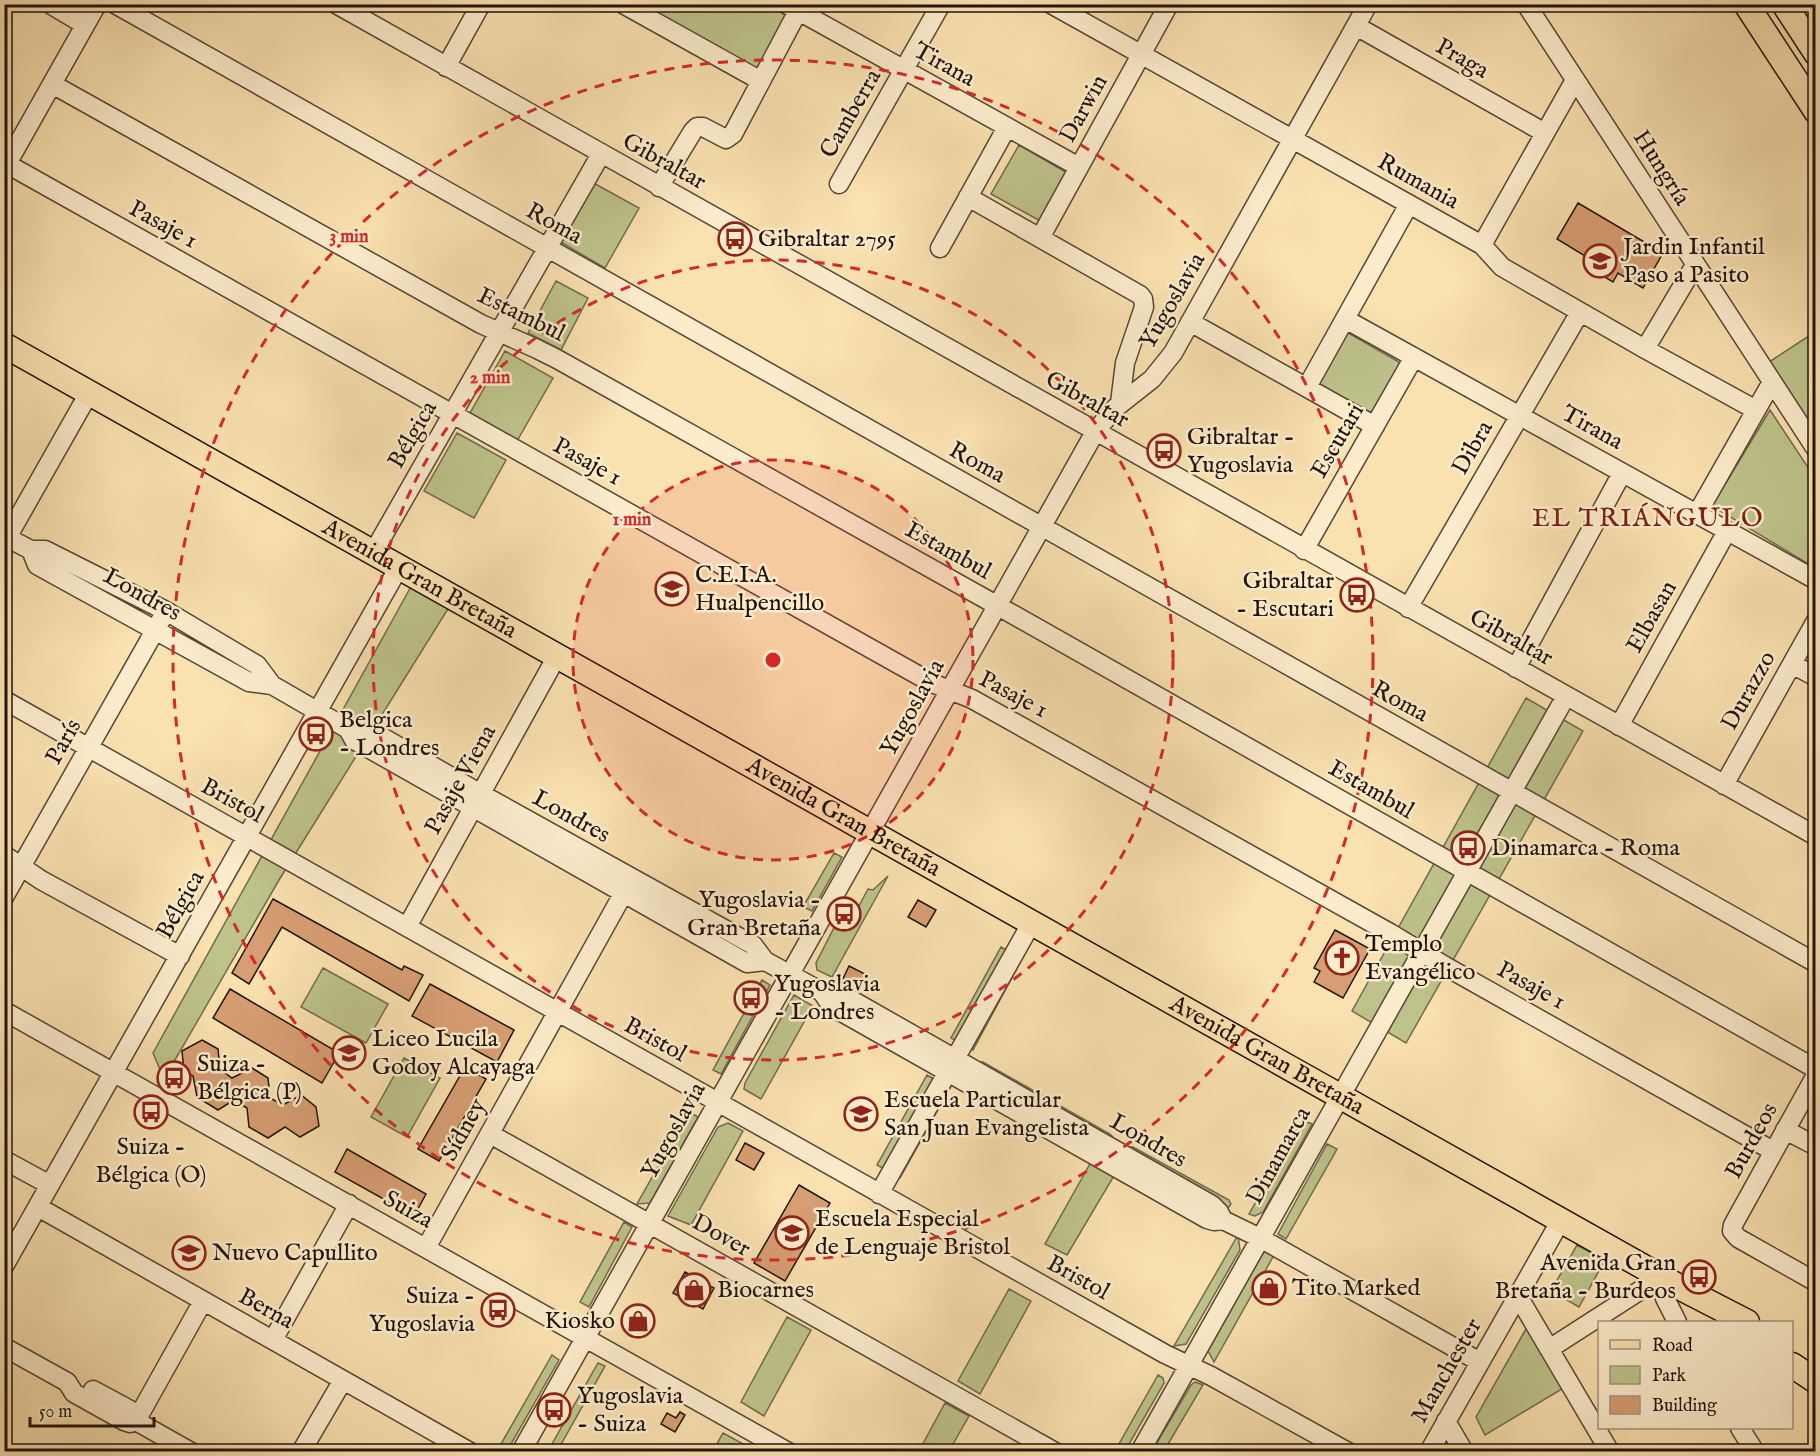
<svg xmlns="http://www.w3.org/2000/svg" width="1820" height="1456" font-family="'IM FELL English',serif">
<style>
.green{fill:#bec38b;stroke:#6f6b4c;stroke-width:1.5}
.building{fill:#d89e73;stroke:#20130c;stroke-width:1.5}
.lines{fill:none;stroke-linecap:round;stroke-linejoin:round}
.minor-casing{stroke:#564635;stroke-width:21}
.major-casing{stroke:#20130c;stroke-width:27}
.minor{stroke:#fceccc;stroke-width:18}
.major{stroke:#fae1b0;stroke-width:24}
.ring{fill:none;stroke:#d62828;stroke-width:3;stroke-dasharray:10 8}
.labels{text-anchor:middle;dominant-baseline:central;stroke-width:5;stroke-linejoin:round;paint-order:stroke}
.street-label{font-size:24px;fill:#20130c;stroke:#fceccc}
.poi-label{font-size:24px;fill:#20130c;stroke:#fceccc;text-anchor:start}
.neighbourhood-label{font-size:26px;letter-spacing:1.5px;fill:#7a1f14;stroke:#fceccc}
.centre{fill:#d62828;stroke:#fceccc;stroke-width:3}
.ring-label{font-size:18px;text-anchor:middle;font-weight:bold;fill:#d62828;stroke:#fceccc;stroke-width:5;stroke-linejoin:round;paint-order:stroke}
</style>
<rect width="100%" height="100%" fill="#fae1b0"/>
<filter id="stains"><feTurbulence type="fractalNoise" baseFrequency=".00333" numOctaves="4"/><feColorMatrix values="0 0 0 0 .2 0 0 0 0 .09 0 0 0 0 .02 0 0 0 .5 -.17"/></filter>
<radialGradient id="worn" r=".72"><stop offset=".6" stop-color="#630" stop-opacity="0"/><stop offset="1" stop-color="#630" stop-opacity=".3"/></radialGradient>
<path class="green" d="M635,5H773L790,14L756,74Z
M1019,145L1069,174L1042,222L991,194Z
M590,181L639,208L605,268L557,240Z
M556,281L588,298L561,350L528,333Z
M1345,331L1404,365L1373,418L1314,384Z
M1815,332V433L1769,362Z
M505,351L553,378L517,441L469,415Z
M1770,410L1815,478V568L1712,506Z
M457,433L506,460L474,518L424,491Z
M413,583L451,604L279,880L164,1079L153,1053Z
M1526,698L1583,731L1406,1043L1352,1011Z
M834,853L842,857L812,911L803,907Z
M888,876L832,977L817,970L816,963L842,912L853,917L868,889L873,890Z
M1001,947L1022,959L973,1050L951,1038Z
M323,968L388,1004L366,1043L301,1007Z
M762,980L770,985L721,1074L713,1070Z
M794,995L813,1006L761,1099L744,1089L745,1083Z
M404,1058L440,1078L407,1137L371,1117Z
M978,1062H983L1110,1134L1113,1137L1111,1140Z
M927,1075L950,1088L900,1178L877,1165Z
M689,1112L698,1117L650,1203L637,1204Z
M1302,1120L1312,1124L1263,1212L1255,1216L1249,1214Z
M728,1123L743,1131L691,1225L668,1216L718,1127Z
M1327,1144L1337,1149L1286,1239L1278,1234Z
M1131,1147H1133L1229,1200L1231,1204L1229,1207H1226L1129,1150Z
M1095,1155L1118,1169L1067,1255L1045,1244Z
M624,1222L632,1227L589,1307L580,1302Z
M1238,1235L1240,1250L1186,1344L1174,1346Z
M1577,1245L1605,1260L1579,1307L1551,1291Z
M1278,1248L1214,1362L1208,1351L1265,1249Z
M1009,1289L1031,1301L980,1394L958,1381Z
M1535,1313L1577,1380L1485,1435L1476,1417Z
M787,1317L811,1330L764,1416L741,1402Z
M552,1355L559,1360L507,1451H497Z
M598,1363L605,1366L559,1448L552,1444Z
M1158,1375L1163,1378L1164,1383L1125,1451H1115Z
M1195,1382L1203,1385L1164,1451H1152L1191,1385Z
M945,1403L969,1416L949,1451H919Z
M723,1433L745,1445L742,1451H713Z"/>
<path class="building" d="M1578,203L1663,253L1643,288L1618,273L1613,282L1586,266L1590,259L1557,239Z
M273,899L402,970L404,966L423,975L409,1001L282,927L249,984L232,973Z
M918,900L936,910L926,927L908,917Z
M1335,930L1370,949L1343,998L1314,982L1320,971L1314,968Z
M849,966L865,974L856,991L841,983Z
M430,984L514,1030L497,1062L412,1016Z
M230,989L339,1053L322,1083L213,1018Z
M202,1040L218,1049L220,1069L232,1078L252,1068L268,1078L270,1098L283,1105L301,1095L316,1107L319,1126L300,1137L285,1127L268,1138L249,1127L247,1108L234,1100L218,1110L197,1097L193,1076L184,1072L182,1051Z
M465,1067L486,1079L439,1161L418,1149Z
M745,1143L764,1153L754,1170L736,1160Z
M347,1149L426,1194L414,1216L335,1172Z
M799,1185L830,1203L785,1281L754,1263Z
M685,1272L714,1288L703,1309L673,1293Z
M680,1412L685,1415L675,1432L661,1424L667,1413L676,1418Z"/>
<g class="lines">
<defs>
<path id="minor" d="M50,4L85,25
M115,4L1816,963
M336,4L1816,836
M623,4L761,81
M786,4L1079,167
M1051,4L1482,245L1502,267L1645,349L1756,410
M1526,4L1816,449
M1356,26L1545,133
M446,67L481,4
M52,84L481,324L537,349L557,359L998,606L1816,1069
M7,164L932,683L972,699L1390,933L1445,966L1773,1151
M4,169L97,4
M839,184L941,4
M659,187L693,131L697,127H703L726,139L733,134L798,11
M968,197L1140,295L1143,299L1144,307L1125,363L1120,403
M1040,238L1169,4
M1482,245L1575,80
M940,248L1007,127
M1345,319L1816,580
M1190,322L1375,426
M1645,349L1695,265
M1307,387L1409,204
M1697,514L1772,382
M4,536L31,550H45L166,611L257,665L272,685L348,729L354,740L747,963L765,961
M4,543L89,393
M31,550L37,565L249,682L272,685
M1304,550L1414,357
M373,553L601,154
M1408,608L1580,312
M1792,664L1816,677
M1516,668L1622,473
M4,700L1165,1354L1211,1376L1348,1452
M1619,726L1727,531
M348,729L363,726L481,794L753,945L765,961L822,992L834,993L848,998L1212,1205L1219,1212L1223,1220
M1724,785L1816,621
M4,855L41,880L180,956
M4,897L166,611
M407,927L557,656
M822,992L828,1001L838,1010L1207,1219L1214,1221L1223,1220L1260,1238L1480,1362
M4,1011L788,1452
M1816,1075L1733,1225L1732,1231L1738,1238L1816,1282
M1785,1130L1816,1146
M490,1134L1055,1452
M4,1160L50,1185
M879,1194L1032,922
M38,1207L470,1452
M426,1248L628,885
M4,1266L399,567
M1518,1296L1610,1452
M273,1340L349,1204
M4,1347L67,1382L74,1393L124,1421L130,1423L136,1421
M1549,1349L1661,1277L1665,1298L1677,1322
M93,1390L130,1410L136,1421L191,1452
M136,1421L203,1301
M1446,1421L1464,1452
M1740,1428L1755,1452
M301,1452L343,1380
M521,1452L1095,432L1114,409L1152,379L1173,353L1368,4
M1140,1452L1566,696
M1429,1452L1561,1220"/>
<g id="major">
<path d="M1746,4L1816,111"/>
<path d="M1784,4L1816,53"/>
<path id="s1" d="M4,345L1681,1288L1747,1322"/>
<path d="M1792,1365L1816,1381"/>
</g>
</defs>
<use href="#minor" class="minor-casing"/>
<use href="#major" class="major-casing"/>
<use href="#minor" class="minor"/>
<use href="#major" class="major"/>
</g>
<circle cx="773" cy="660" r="200" fill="#d62828" fill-opacity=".12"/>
<g class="ring">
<circle cx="773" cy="660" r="200"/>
<circle cx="773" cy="660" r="400"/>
<circle cx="773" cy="660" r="600"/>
</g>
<defs>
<symbol id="bus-ring" viewBox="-11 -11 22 22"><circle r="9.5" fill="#fceccc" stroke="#8f2418" stroke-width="1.5"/><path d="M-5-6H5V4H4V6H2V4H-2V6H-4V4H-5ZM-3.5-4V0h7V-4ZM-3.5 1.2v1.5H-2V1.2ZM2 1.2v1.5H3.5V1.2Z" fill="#8f2418"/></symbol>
<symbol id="school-ring" viewBox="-11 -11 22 22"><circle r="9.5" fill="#fceccc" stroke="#8f2418" stroke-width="1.5"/><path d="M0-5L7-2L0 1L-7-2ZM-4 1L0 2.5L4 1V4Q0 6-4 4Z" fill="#8f2418"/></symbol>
<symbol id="church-ring" viewBox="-11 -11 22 22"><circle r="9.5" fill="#fceccc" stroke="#8f2418" stroke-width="1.5"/><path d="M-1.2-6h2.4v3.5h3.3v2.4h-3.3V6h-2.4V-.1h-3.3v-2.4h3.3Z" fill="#8f2418"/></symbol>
<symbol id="shop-ring" viewBox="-11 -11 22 22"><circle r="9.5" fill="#fceccc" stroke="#8f2418" stroke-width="1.5"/><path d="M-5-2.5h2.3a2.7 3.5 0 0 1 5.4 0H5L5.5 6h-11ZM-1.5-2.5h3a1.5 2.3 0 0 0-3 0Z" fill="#8f2418"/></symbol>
</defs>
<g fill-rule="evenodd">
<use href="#bus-ring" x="716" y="220" width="38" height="38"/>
<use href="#school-ring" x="1581" y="242" width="38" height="38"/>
<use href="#bus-ring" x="1145" y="432" width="38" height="38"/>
<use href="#school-ring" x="653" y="570" width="38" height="38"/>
<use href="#bus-ring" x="1338" y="576" width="38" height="38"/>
<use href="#bus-ring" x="297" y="715" width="38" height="38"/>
<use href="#bus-ring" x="1449" y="829" width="38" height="38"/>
<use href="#bus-ring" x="825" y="895" width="38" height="38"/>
<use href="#church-ring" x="1323" y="939" width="38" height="38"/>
<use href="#bus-ring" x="732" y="979" width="38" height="38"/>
<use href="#school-ring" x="330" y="1034" width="38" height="38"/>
<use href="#bus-ring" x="155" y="1059" width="38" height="38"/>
<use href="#bus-ring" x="132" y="1093" width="38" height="38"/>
<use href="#school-ring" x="842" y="1095" width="38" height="38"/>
<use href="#school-ring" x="773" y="1214" width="38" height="38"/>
<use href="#school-ring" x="170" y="1234" width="38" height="38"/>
<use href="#bus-ring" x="1680" y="1258" width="38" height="38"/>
<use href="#shop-ring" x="1250" y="1269" width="38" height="38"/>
<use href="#shop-ring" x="675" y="1271" width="38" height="38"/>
<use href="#bus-ring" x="479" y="1291" width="38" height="38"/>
<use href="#shop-ring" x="619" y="1302" width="38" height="38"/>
<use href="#bus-ring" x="535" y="1391" width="38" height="38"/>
</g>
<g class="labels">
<g class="street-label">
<text transform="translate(1462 59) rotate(30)">Praga</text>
<text transform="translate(944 65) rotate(29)">Tirana</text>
<text transform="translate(1084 109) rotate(-61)">Darwin</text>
<text transform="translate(851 114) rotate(-60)">Camberra</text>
<text transform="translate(664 162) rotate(29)">Gibraltar</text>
<text transform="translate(1661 168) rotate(57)">Hungría</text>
<text transform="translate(1418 182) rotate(29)">Rumania</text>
<text transform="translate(554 224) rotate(29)">Roma</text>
<text transform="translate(163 225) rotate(29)">Pasaje 1</text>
<text transform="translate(1173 301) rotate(-60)">Yugoslavia</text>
<text transform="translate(521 315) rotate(26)">Estambul</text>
<text transform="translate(1087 400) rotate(29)">Gibraltar</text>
<text transform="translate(1592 428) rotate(29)">Tirana</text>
<text transform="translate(413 435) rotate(-60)">Bélgica</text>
<text transform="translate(1338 441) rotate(-60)">Escutari</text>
<text transform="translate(1473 448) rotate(-60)">Dibra</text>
<text transform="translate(587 462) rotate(29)">Pasaje 1</text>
<text transform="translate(977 463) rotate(29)">Roma</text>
<text transform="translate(948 551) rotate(29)">Estambul</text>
<text stroke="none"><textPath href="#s1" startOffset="477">Avenida Gran Bretaña</textPath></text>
<text transform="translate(142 595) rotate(29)">Londres</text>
<text transform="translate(1652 617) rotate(-61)">Elbasan</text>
<text transform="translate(1511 638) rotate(29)">Gibraltar</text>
<text transform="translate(1749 691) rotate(-61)">Durazzo</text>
<text transform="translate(1013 695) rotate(28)">Pasaje 1</text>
<text transform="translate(1400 702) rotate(29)">Roma</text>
<text transform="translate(913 708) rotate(-61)">Yugoslavia</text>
<text transform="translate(64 742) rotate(-61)">París</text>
<text transform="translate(461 780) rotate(-61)">Pasaje Viena</text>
<text transform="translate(1371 790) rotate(30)">Estambul</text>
<text transform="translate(232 801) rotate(29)">Bristol</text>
<text stroke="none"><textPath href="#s1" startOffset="963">Avenida Gran Bretaña</textPath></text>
<text transform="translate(571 817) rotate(29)">Londres</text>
<text transform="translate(181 905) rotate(-61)">Bélgica</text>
<text transform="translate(1531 986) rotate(29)">Pasaje 1</text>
<text transform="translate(655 1040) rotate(29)">Bristol</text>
<text stroke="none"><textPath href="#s1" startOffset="1449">Avenida Gran Bretaña</textPath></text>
<text transform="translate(464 1130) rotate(-61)">Sídney</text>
<text transform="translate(674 1131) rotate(-61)">Yugoslavia</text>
<text transform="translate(1148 1141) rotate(30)">Londres</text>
<text transform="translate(1752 1141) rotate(-61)">Burdeos</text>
<text transform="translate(1279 1156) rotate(-61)">Dinamarca</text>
<text transform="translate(408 1210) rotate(29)">Suiza</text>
<text transform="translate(721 1236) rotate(29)">Dover</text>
<text transform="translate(1078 1278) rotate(29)">Bristol</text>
<text transform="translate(266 1309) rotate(29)">Berna</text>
<text transform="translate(1447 1371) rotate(-60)">Manchester</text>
</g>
<g class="poi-label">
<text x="758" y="239">Gibraltar 2795</text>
<text x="1623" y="247">Jardin Infantil<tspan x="1623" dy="28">Paso a Pasito</tspan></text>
<text x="1187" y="437">Gibraltar -<tspan x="1187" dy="28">Yugoslavia</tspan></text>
<text x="695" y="575">C.E.I.A.<tspan x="695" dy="28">Hualpencillo</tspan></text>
<text x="1334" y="581" text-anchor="end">Gibraltar<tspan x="1334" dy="28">- Escutari</tspan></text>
<text x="339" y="720">Belgica<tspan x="339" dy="28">- Londres</tspan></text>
<text x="1491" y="848">Dinamarca - Roma</text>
<text x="821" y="900" text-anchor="end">Yugoslavia -<tspan x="821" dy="28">Gran Bretaña</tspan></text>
<text x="1365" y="944">Templo<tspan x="1365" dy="28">Evangélico</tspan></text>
<text x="774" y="984">Yugoslavia<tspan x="774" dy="28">- Londres</tspan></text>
<text x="372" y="1039">Liceo Lucila<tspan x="372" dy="28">Godoy Alcayaga</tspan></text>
<text x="197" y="1064">Suiza -<tspan x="197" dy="28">Bélgica (P)</tspan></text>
<text x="884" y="1100">Escuela Particular<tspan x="884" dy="28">San Juan Evangelista</tspan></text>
<text x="151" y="1147" text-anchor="middle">Suiza -<tspan x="151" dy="28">Bélgica (O)</tspan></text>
<text x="815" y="1219">Escuela Especial<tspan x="815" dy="28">de Lenguaje Bristol</tspan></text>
<text x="212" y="1253">Nuevo Capullito</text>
<text x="1676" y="1263" text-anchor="end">Avenida Gran<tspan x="1676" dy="28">Bretaña - Burdeos</tspan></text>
<text x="1292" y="1288">Tito Marked</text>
<text x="717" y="1290">Biocarnes</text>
<text x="475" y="1296" text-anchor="end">Suiza -<tspan x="475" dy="28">Yugoslavia</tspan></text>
<text x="615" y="1321" text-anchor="end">Kiosko</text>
<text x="577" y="1396">Yugoslavia<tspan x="577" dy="28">- Suiza</tspan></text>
</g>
<g class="neighbourhood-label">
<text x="1648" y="518">EL TRIÁNGULO</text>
</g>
</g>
<circle cx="773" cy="660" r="9" class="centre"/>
<g class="ring-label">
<text x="349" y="242">3 min</text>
<text x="490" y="383">2 min</text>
<text x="632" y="525">1 min</text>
</g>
<rect width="1820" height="1456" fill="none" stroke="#fae1b0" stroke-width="24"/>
<rect x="6" y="6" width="1808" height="1444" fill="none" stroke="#20130c" stroke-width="3"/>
<rect x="12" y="12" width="1796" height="1432" fill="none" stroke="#20130c" stroke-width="1.5"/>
<rect x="1598" y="1321" width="195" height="108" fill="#fceccc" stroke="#a4957f" stroke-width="1.5"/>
<rect x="1610" y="1340" width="30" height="9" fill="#fae1b0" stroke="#a4957f" stroke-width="1.5"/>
<text x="1652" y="1351" font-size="18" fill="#20130c">Road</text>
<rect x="1610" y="1366" width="30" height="18" fill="#bec38b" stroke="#a4957f" stroke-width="1.5"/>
<text x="1652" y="1381" font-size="18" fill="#20130c">Park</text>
<rect x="1610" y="1396" width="30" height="18" fill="#d89e73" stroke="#a4957f" stroke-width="1.5"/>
<text x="1652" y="1411" font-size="18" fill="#20130c">Building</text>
<path d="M30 1417v9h124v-9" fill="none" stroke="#20130c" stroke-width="3"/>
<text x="39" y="1417" font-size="18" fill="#20130c" stroke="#fceccc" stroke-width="4.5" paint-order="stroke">50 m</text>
<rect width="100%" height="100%" filter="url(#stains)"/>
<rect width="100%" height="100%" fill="url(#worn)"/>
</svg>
